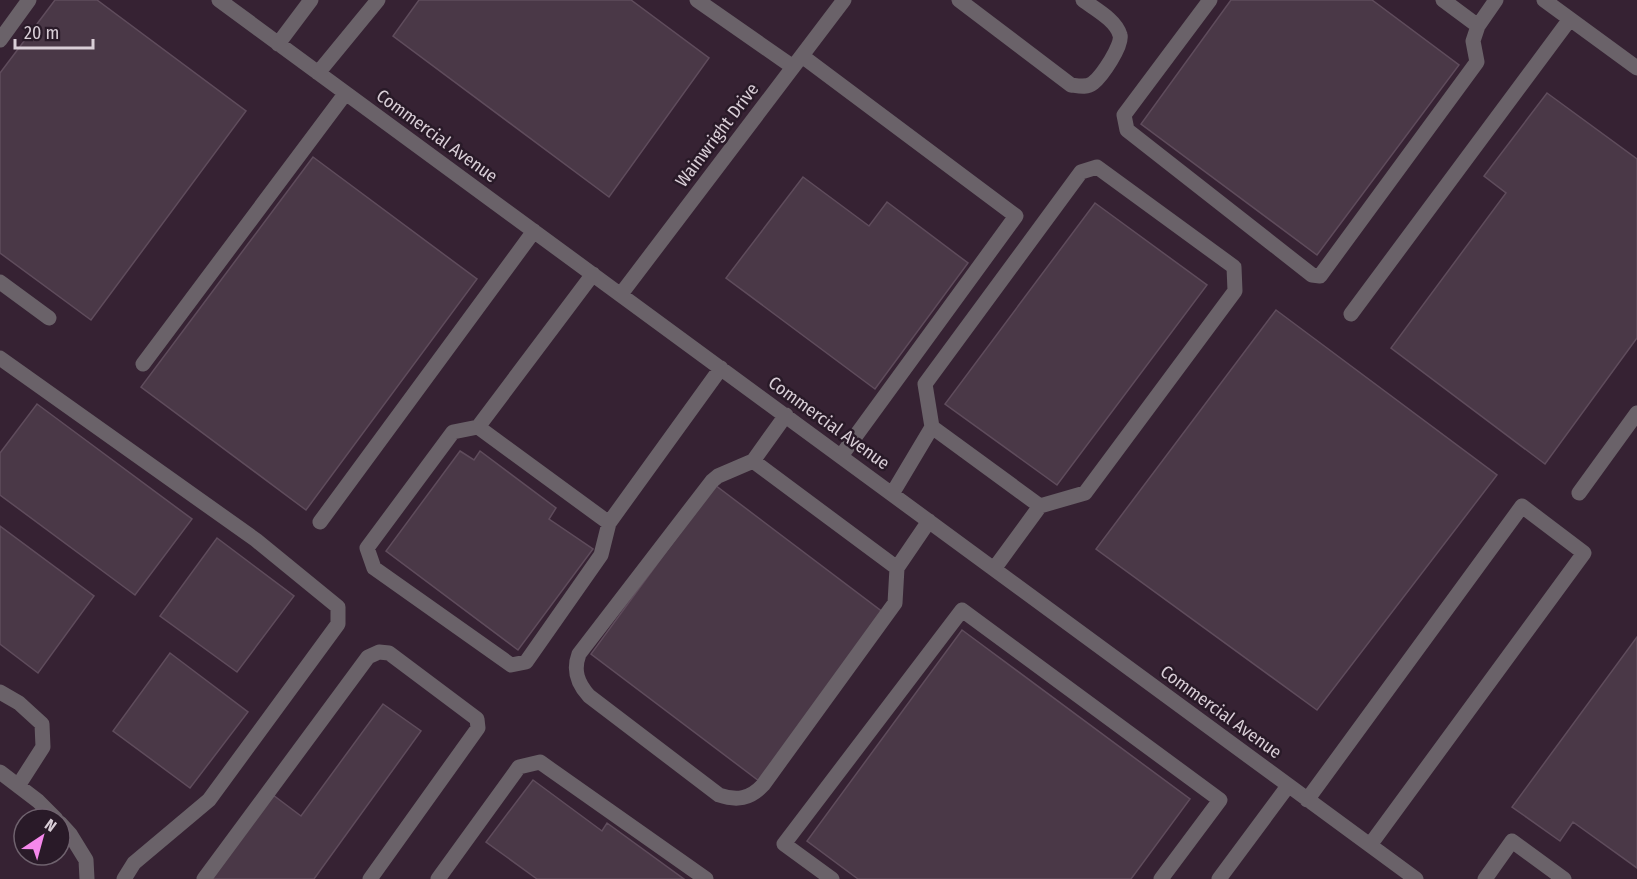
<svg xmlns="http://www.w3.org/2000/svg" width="1637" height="879" font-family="'Fira Sans Condensed',sans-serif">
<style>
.built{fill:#362233;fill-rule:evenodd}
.building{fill:#4a3847;stroke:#5f4c5c;stroke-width:1.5}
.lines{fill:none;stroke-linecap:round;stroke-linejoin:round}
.minor{stroke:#6a6269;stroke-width:15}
.labels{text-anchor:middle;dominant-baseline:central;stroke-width:5;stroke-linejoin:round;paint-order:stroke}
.street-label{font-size:18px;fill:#d9ced7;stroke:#291a28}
</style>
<rect width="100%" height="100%" fill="#291a28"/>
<path class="built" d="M0,0H1637V879H0ZM24,819H60V855H24Z"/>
<path class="building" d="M55,0H97L246,111L91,320L0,253V73Z
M419,0H631L709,58L609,197L393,36Z
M1231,0H1372L1459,65L1317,255L1141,124Z
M1547,93L1637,159V338L1545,464L1391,348L1506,193L1484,176Z
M313,157L477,279L306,510L141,387Z
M803,177L869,226L887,202L968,263L875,389L726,278Z
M1095,203L1207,285L1057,485L945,404Z
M1276,310L1497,475L1317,710L1096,549Z
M37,404L192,519L135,595L0,495V453Z
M460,451L474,460L480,451L556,508L549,519L593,549L518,650L386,551Z
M715,485L884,613L759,781L591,654Z
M0,526L94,596L38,673L0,644Z
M217,538L294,596L237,672L160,616Z
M962,630L1190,799L1131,879H858L807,841Z
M1637,637V868L1573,822L1560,841L1512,807Z
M170,653L248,712L190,788L113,731Z
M383,704L421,731L314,879H212L273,795L301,816Z
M533,780L602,831L607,823L684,879H537L486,842Z"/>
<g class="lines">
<path class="minor" d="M219,0L1416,879
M697,0L793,67
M959,0L1071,85C1079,86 1087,88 1093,83C1102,76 1123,45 1120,35C1116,20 1095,9 1083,0
M1210,0L1124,115L1127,130L1312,275L1320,276L1477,62L1473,41L1478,26L1496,0
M1443,0L1478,26
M1544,0L1637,68
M0,40L29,0
M278,44L311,0
M802,56L1016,216L841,456
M318,73L378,0
M593,274L478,427L453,432L367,548L374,568L511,665L526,662L601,555L609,523L721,368
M0,282L49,318
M621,294L844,0
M1351,314L1570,19
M0,358L256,540L338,607V624L209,800L134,863L124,879
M143,364L345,94
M786,415L753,461L718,476L712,481L579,654C573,670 577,683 589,696L719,795C737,801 750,799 763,785L895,603L897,568L929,521
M478,427L609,523
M932,427L1040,506
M753,461L897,568
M1579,493L1637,413
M892,494L932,427L925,384L1081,172L1097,167L1234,267L1235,291L1085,493L1040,506L994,569
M320,522L534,231
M0,692L19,703L42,724L43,747L18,786
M0,772L38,801L56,819
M1307,800L1522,506L1584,553L1370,845
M60,823L70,834L86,860L87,879
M204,879L368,657L379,652L389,653L477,719L478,728L370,879
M438,879L519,767L540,762L706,879
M832,879L784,844L962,610L1220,800L1161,879
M1219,879L1288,786
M1485,879L1512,841L1564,879"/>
</g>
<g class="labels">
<g class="street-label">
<text transform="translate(717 135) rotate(-53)">Wainwright Drive</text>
<text transform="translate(437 136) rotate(36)">Commercial Avenue</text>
<text transform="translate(829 423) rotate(36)">Commercial Avenue</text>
<text transform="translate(1221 712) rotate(36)">Commercial Avenue</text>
</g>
</g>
<g transform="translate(42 837) rotate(36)"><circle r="28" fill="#291a28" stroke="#6f626e" stroke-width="1.5"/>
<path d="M0-4.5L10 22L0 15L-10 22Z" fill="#f688ec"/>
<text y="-9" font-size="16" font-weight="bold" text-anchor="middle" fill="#d9ced7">N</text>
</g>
<path d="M15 39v9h78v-9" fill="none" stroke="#d9ced7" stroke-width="3"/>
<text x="24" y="39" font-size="18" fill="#d9ced7" stroke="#291a28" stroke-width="4.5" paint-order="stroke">20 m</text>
</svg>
